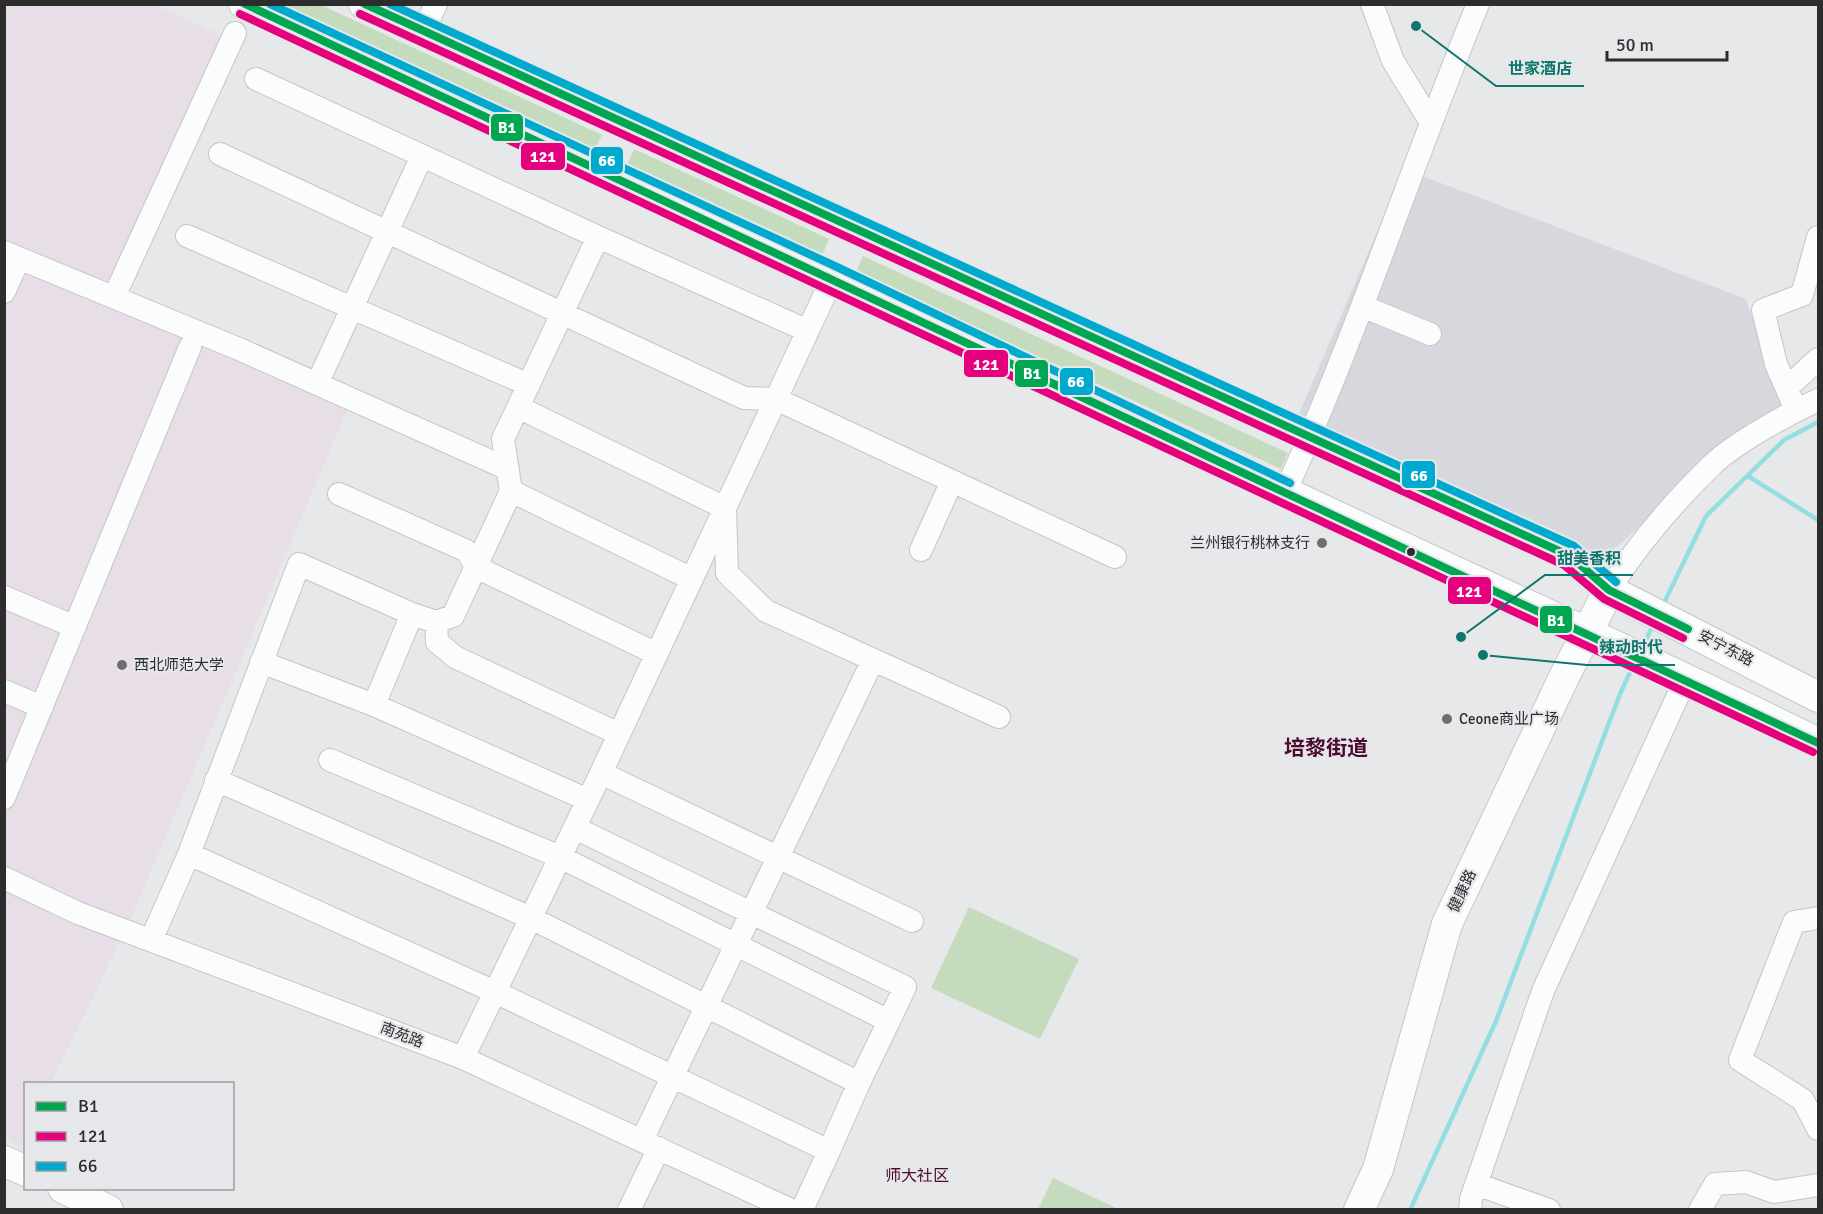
<svg xmlns="http://www.w3.org/2000/svg" width="1823" height="1214" font-family="Signika,'Noto Sans SC',sans-serif">
<style>
.built{fill:#d7d8de}
.education{fill:#e8dee8}
.green{fill:#c4dcbd}
.lines{fill:none;stroke-linecap:round;stroke-linejoin:round}
.stream{stroke:#94dee2;stroke-width:4.5}
.minor-casing{stroke:#c5c5c6;stroke-width:24}
.major-casing{stroke:#c5c5c6;stroke-width:32}
.minor{stroke:#fbfcfc;stroke-width:22}
.major{stroke:#fbfcfc;stroke-width:30}
.bus-1-casing{stroke:#e6e7ea;stroke-width:12}
.bus-2-casing{stroke:#e6e7ea;stroke-width:12}
.bus-3-casing{stroke:#e6e7ea;stroke-width:12}
.bus-1{stroke:#00a651;stroke-width:8}
.bus-2{stroke:#e5007d;stroke-width:8}
.bus-3{stroke:#00a9ce;stroke-width:8}
.poi-dot{fill:#6e6e6f;stroke:#e6e7ea;stroke-width:2}
.bus-dot{fill:#2d2d2e;stroke:#e6e7ea;stroke-width:2}
.labels{text-anchor:middle;dominant-baseline:central;stroke-width:4.5;stroke-linejoin:round;paint-order:stroke}
.poi-label{font-size:15px;fill:#2d2d2e;stroke:#e6e7ea;text-anchor:start}
.street-label{font-size:15px;fill:#2d2d2e;stroke:#e6e7ea}
.neighbourhood-label{font-size:16px;fill:#4b0b2e;stroke:#e6e7ea}
.district-label{font-size:21px;font-weight:bold;fill:#4b0b2e;stroke:#e6e7ea}
.leader{fill:none;stroke:#0f766e;stroke-width:2}
.callout-dot{fill:#0f766e;stroke:#e6e7ea;stroke-width:2}
.callout-label{font-size:16px;text-anchor:middle;font-weight:bold;fill:#0f766e;stroke:#e6e7ea;stroke-width:4.5;stroke-linejoin:round;paint-order:stroke}
.line-badge{stroke:#e6e7ea;stroke-width:2}
.badge-label{font-size:16px;text-anchor:middle;font-weight:bold;fill:#fff}
</style>
<rect width="100%" height="100%" fill="#e7e8e9"/>
<path class="built" d="M1404,169L1746,299L1784,407L1598,562L1298,416Z"/>
<path class="education" d="M4,5H154L242,44L120,308L349,406L129,923L51,1083L26,1084L25,1135L21,1146L4,1138Z"/>
<path class="green" d="M278,5H321L602,135L594,151Z
M634,149L829,239L822,256L627,165Z
M863,256L1288,453L1281,469L856,272Z
M969,907L1079,959L1040,1039L931,988Z
M1053,1178L1118,1209H1038Z"/>
<g class="lines">
<path class="stream" d="M1748,476L1818,520
M1663,605L1706,516L1784,440L1818,422
M1642,648L1654,623
M1410,1210L1496,1021L1620,694L1633,666"/>
<defs>
<path id="minor" d="M1372,4L1393,61L1430,121
M423,32L436,4
M256,79L598,237
M220,154L744,398L776,399L1115,557
M187,236L529,385
M4,252L239,349L508,469
M4,292L19,259
M114,297L235,33
M1362,306L1430,334
M317,384L422,156
M1787,388L1818,359
M518,407L725,508L727,573L766,611L999,717
M1796,410L1776,364L1763,310L1802,295L1818,237
M511,491L692,579
M1285,492C1358,333 1411,166 1478,4
M339,494L467,551L476,567L657,654
M921,550L952,481
M1609,590C1637,545 1674,502 1712,465C1736,442 1788,414 1818,400
M4,597L75,627
M412,614L374,705L588,800
M436,622L437,642L455,657L619,734
M261,662L374,705
M4,691L42,707
M330,760L560,857L889,1021L905,987L575,828
M601,773L912,921
M216,780L531,918L859,1083L889,1021
M4,798L190,347
M189,854L495,992L829,1151L859,1083
M4,878L78,913L463,1058L791,1210
M1818,918L1794,922L1740,1060L1803,1100L1818,1129
M151,940L189,854L299,564L412,614L436,622L453,616L511,491L503,439L598,237L808,331
M463,1058L601,773L833,277
M642,1140L873,660
M1476,1184L1549,1210
M629,1210L659,1148
M802,1210L829,1151
M1470,1210L1471,1199L1543,991L1686,678
M1700,1210L1715,1184L1746,1182L1774,1192L1818,1185"/>
<path id="major" d="M244,4C590,165 935,327 1281,490C1460,575 1640,655 1818,743
M364,4L1570,556L1609,590L1818,697
M4,1161L26,1171
M63,1188L108,1210
M1359,1210L1378,1169L1447,924L1565,675L1609,590"/>
</defs>
<use href="#minor" class="minor-casing"/>
<use href="#major" class="major-casing"/>
<use href="#minor" class="minor"/>
<use href="#major" class="major"/>
<defs>
<path id="bus-1" d="M245,4L1818,743
M365,4L1570,556L1609,590L1688,629"/>
<path id="bus-2" d="M240,14L1813,752
M360,14L1564,565L1604,599L1683,638"/>
<path id="bus-3" d="M270,4L837,267L1290,483
M390,4L1574,546L1616,582"/>
</defs>
<use href="#bus-1" class="bus-1-casing"/>
<use href="#bus-2" class="bus-2-casing"/>
<use href="#bus-3" class="bus-3-casing"/>
<use href="#bus-1" class="bus-1"/>
<use href="#bus-2" class="bus-2"/>
<use href="#bus-3" class="bus-3"/>
</g>
<g class="poi-dot">
<circle cx="1322" cy="543" r="6"/>
<circle cx="122" cy="665" r="6"/>
<circle cx="1447" cy="719" r="6"/>
</g>
<circle class="bus-dot" cx="1411" cy="552" r="5"/>
<g class="labels">
<g class="poi-label">
<text x="1310" y="543" text-anchor="end">兰州银行桃林支行</text>
<text x="134" y="665">西北师范大学</text>
<text x="1459" y="719">Ceone商业广场</text>
</g>
<g class="street-label">
<text transform="translate(1726 648) rotate(27)">安宁东路</text>
<text transform="translate(1462 891) rotate(-65)">健康路</text>
<text transform="translate(402 1035) rotate(21)">南苑路</text>
</g>
<g class="neighbourhood-label">
<text x="917" y="1176">师大社区</text>
</g>
<g class="district-label">
<text x="1326" y="748">培黎街道</text>
</g>
</g>
<path class="leader" d="M1416 26L1496 86H1584M1461 637L1545 575H1633M1483 655L1587 665H1675"/>
<g class="callout-dot">
<circle cx="1416" cy="26" r="6"/>
<circle cx="1461" cy="637" r="6"/>
<circle cx="1483" cy="655" r="6"/>
</g>
<g class="callout-label">
<text x="1540" y="74">世家酒店</text>
<text x="1589" y="564">甜美香积</text>
<text x="1631" y="653">辣动时代</text>
</g>
<g class="line-badge">
<rect x="490" y="113" width="34" height="29" rx="6" fill="#00a651"/>
<rect x="520" y="142" width="46" height="29" rx="6" fill="#e5007d"/>
<rect x="590" y="146" width="34" height="29" rx="6" fill="#00a9ce"/>
<rect x="963" y="349" width="46" height="29" rx="6" fill="#e5007d"/>
<rect x="1014" y="359" width="35" height="29" rx="6" fill="#00a651"/>
<rect x="1059" y="367" width="35" height="29" rx="6" fill="#00a9ce"/>
<rect x="1401" y="460" width="35" height="29" rx="6" fill="#00a9ce"/>
<rect x="1447" y="576" width="45" height="29" rx="6" fill="#e5007d"/>
<rect x="1539" y="605" width="34" height="29" rx="6" fill="#00a651"/>
</g>
<g class="badge-label">
<text x="507" y="133">B1</text>
<text x="543" y="162">121</text>
<text x="607" y="166">66</text>
<text x="986" y="370">121</text>
<text x="1032" y="379">B1</text>
<text x="1076" y="387">66</text>
<text x="1419" y="481">66</text>
<text x="1469" y="597">121</text>
<text x="1556" y="626">B1</text>
</g>
<rect width="1823" height="1214" fill="none" stroke="#2d2d2e" stroke-width="12"/>
<rect x="24" y="1082" width="210" height="108" fill="#e6e7ea" stroke="#9c9d9f" stroke-width="1.5"/>
<rect x="36" y="1102" width="30" height="9" fill="#00a651" stroke="#9c9d9f" stroke-width="1.5"/>
<text x="78" y="1112" font-size="18" fill="#2d2d2e">B1</text>
<rect x="36" y="1132" width="30" height="9" fill="#e5007d" stroke="#9c9d9f" stroke-width="1.5"/>
<text x="78" y="1142" font-size="18" fill="#2d2d2e">121</text>
<rect x="36" y="1162" width="30" height="9" fill="#00a9ce" stroke="#9c9d9f" stroke-width="1.5"/>
<text x="78" y="1172" font-size="18" fill="#2d2d2e">66</text>
<path d="M1607 51v9h120v-9" fill="none" stroke="#2d2d2e" stroke-width="3"/>
<text x="1616" y="51" font-size="18" fill="#2d2d2e" stroke="#e6e7ea" stroke-width="4.5" paint-order="stroke">50 m</text>
</svg>
